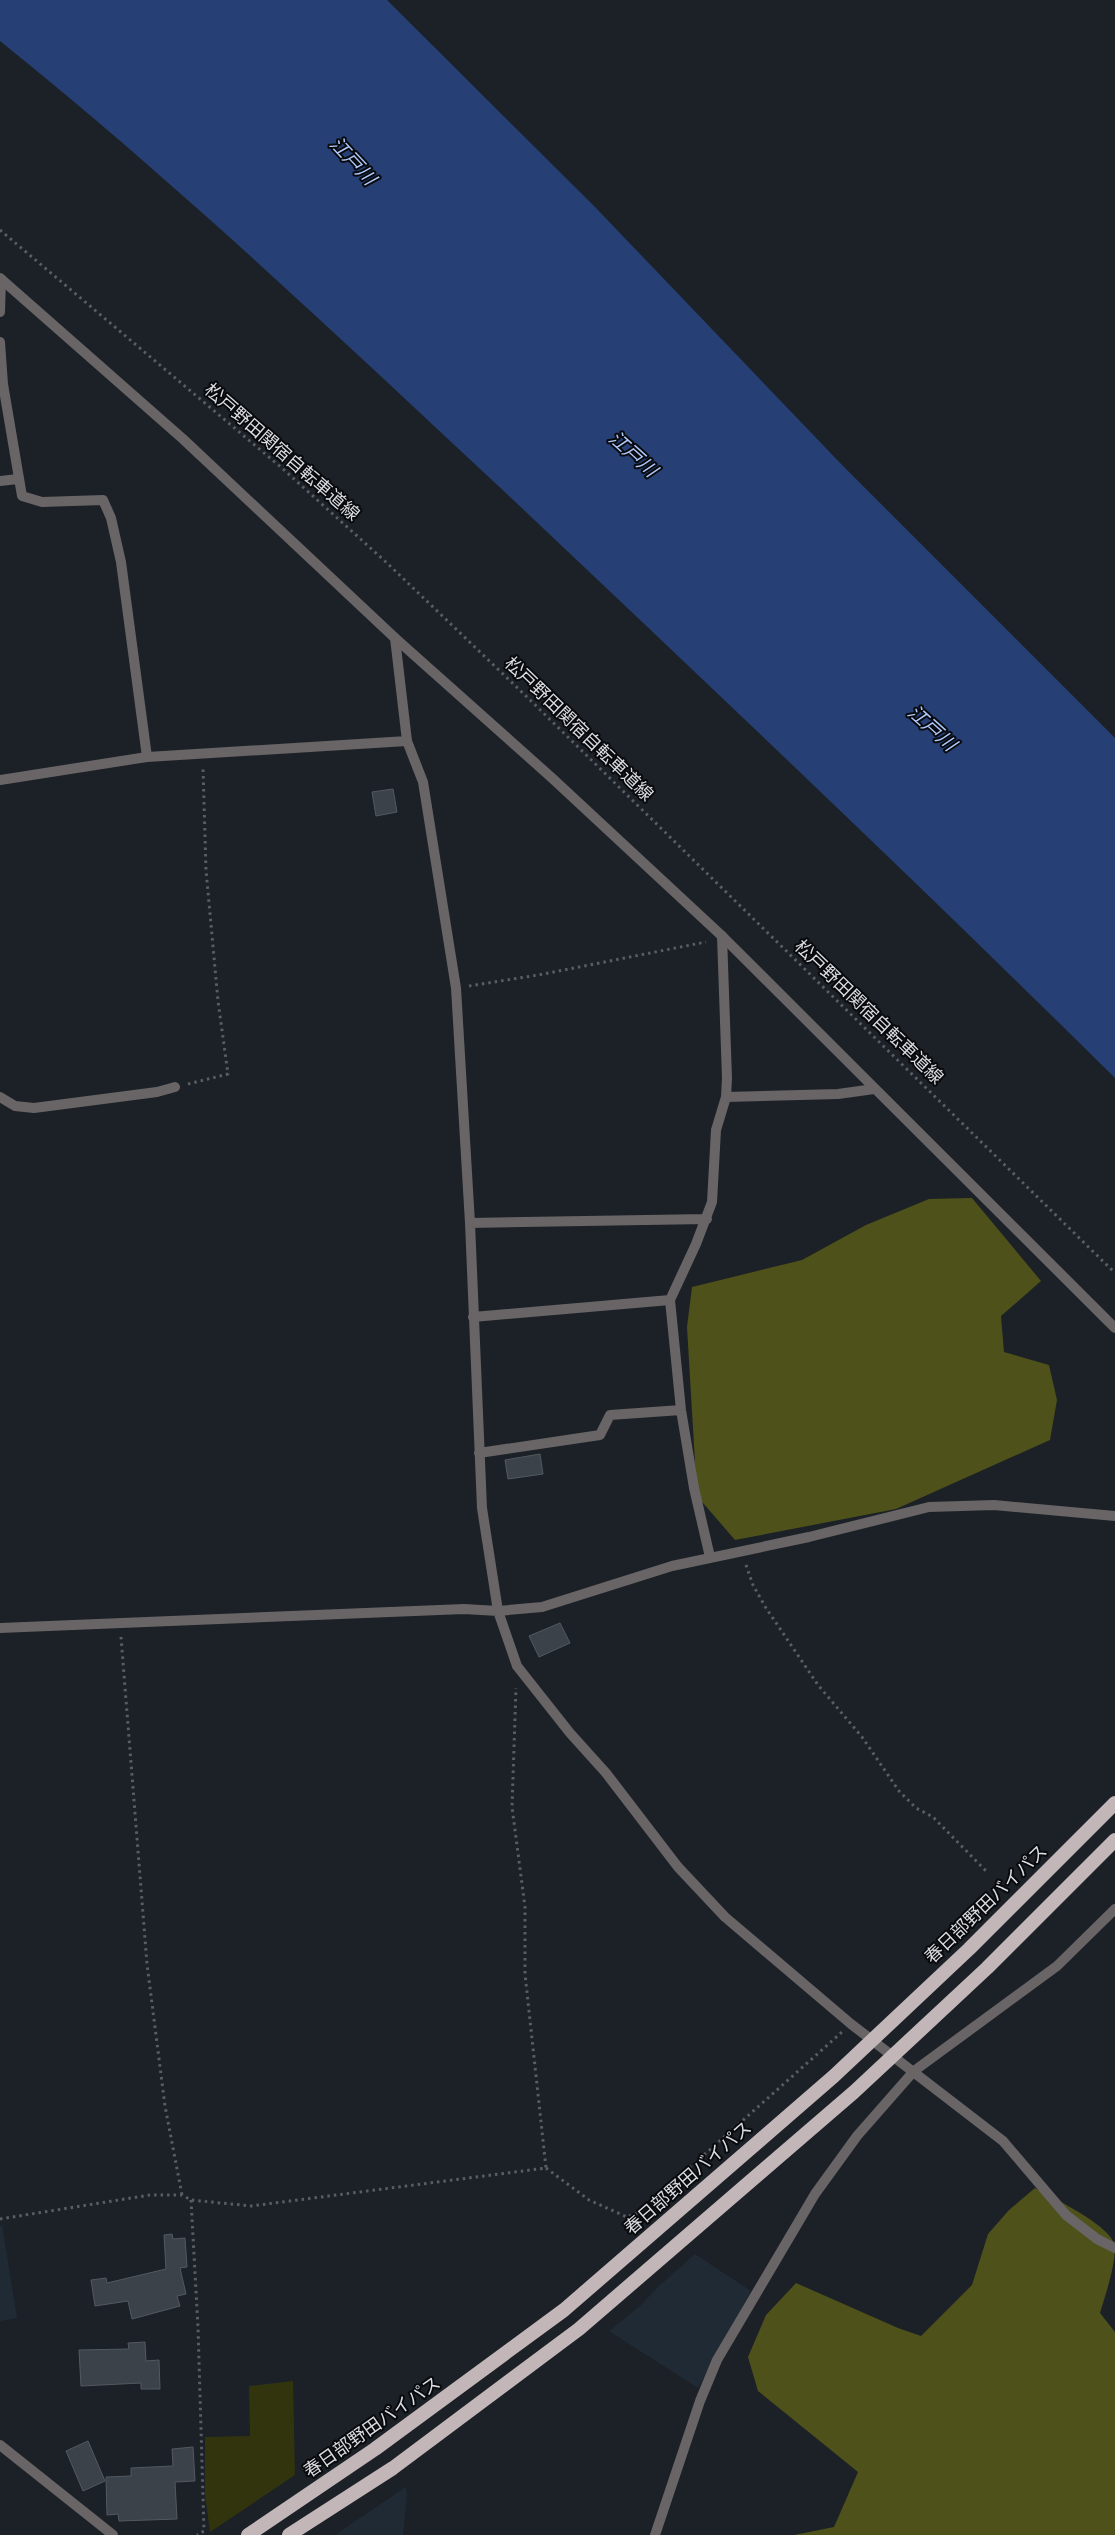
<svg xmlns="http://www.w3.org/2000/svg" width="1115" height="2535" font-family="'DM Sans','Noto Sans JP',sans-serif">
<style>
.built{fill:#202a35}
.green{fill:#32340e}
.forest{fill:#4e5119}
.water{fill:#263f74}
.building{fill:#3c4249;stroke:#525960}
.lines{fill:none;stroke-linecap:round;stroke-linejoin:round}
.path{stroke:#595e64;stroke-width:3;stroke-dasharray:2.5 4;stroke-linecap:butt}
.service{stroke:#696465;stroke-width:10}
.minor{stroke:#696465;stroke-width:10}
.tertiary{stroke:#696465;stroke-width:10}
.trunk{stroke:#c2b6b8;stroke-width:14}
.labels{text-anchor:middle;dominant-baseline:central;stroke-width:4;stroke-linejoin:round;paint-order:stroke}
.street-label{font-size:18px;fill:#dadde2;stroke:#080a0d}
.water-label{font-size:19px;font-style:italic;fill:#aec8fa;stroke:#080a0d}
</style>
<rect width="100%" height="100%" fill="#1b2127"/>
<path class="built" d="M2,2225L17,2318L0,2321V2226Z
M695,2254L751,2291L698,2388L609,2331L641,2305L658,2287Z
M406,2487L407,2495L403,2535H335Z"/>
<path class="green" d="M293,2381L295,2475L210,2532L205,2494V2437L250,2436L249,2386Z"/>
<path class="forest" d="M972,1198L1041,1281L1001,1316L1004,1352L1049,1365L1057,1400L1050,1440L896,1509L735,1540L697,1496L687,1327L692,1287L802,1260L866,1225L929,1199Z
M1035,2188C1054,2199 1111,2225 1115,2246C1115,2267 1106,2293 1100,2313L1115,2332V2535H794L834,2527L858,2472L758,2391L748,2357L766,2315L796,2283L898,2328L921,2336L972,2285L988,2234L1009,2210Z"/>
<path class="water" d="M0,0H387L595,207L844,467L1115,738V1078C916,881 712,688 508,495C342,340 177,183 0,41Z"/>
<path class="building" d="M393,789L397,812L376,816L372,792Z
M540,1454L543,1474L508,1479L505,1460Z
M560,1623L570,1643L539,1657L529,1636Z
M172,2234L173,2239L185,2238L187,2267L180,2268L186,2294L177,2296L180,2306L132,2319L128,2301L95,2306L91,2280L106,2278L107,2283L166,2269L164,2235Z
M145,2342L146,2361L159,2360L160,2389H141V2383L81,2386L79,2350L129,2349L128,2343Z
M88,2441L105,2481L83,2491L66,2451Z
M193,2447L195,2481L175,2482L177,2519L119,2521L118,2514L107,2515L106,2477L131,2476V2468L173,2466L172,2449Z"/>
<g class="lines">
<path class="path" d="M0,230L283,469L387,563L527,697L1115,1273
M469,986L538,975L706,942
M188,1084L228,1074L218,1001L206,870L203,768
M746,1565L753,1585L766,1608L818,1685L862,1737L899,1791L916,1808L933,1817L987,1872
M121,1637L147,1964L165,2106L182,2195
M546,2168L589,2200L627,2217L640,2212L842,2032
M191,2200L198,2327L204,2531L197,2535
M0,2219L150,2195H182L191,2200L251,2206L546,2168L525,1974V1907L512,1807L516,1688"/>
<path class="service" d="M0,312L1,279
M0,342L3,384L22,496L42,502L103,500L111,518L121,562L147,757
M0,481L18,479
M407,741L423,782L456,988L470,1223L482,1508L498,1611L517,1666L570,1733L606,1773L678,1867L725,1917L851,2024L1003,2141L1066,2215L1097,2239L1115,2248
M0,1097L15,1106L34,1108L157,1092L175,1087
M726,1097L838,1094L874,1089
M470,1223L707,1219
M473,1317L670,1300
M479,1453L600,1435L610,1415L681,1410
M710,1557L694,1488L681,1410L670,1300L696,1244L712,1202L716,1130L726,1097L727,1078L722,936
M0,1628L464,1609L498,1611L542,1607L672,1566L809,1537L929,1507L994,1505L1115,1516
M655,2535L700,2401L717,2360L815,2194L857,2136L914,2071L1057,1966L1115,1909"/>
<path class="minor" d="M0,780L147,757L407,741L395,638"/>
<path class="tertiary" d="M0,278L183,439L395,638L552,778L722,936L1115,1328
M0,2445L113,2535"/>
<path class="trunk" d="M248,2535L375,2449L564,2310L834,2076L969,1949L1115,1803
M289,2535L393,2468L579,2329L854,2092L987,1968L1115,1840"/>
</g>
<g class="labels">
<g class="street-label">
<text transform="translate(282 452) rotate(41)">松戸野田関宿自転車道線</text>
<text transform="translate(579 729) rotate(44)">松戸野田関宿自転車道線</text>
<text transform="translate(869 1012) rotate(44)">松戸野田関宿自転車道線</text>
<text transform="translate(986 1904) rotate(-44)">春日部野田バイパス</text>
<text transform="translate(688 2178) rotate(-41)">春日部野田バイパス</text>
<text transform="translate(372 2427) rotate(-35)">春日部野田バイパス</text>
</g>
<g class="water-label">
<text transform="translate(353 161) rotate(47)">江戸川</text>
<text transform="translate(633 454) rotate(42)">江戸川</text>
<text transform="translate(932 728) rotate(42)">江戸川</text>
</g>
</g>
</svg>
